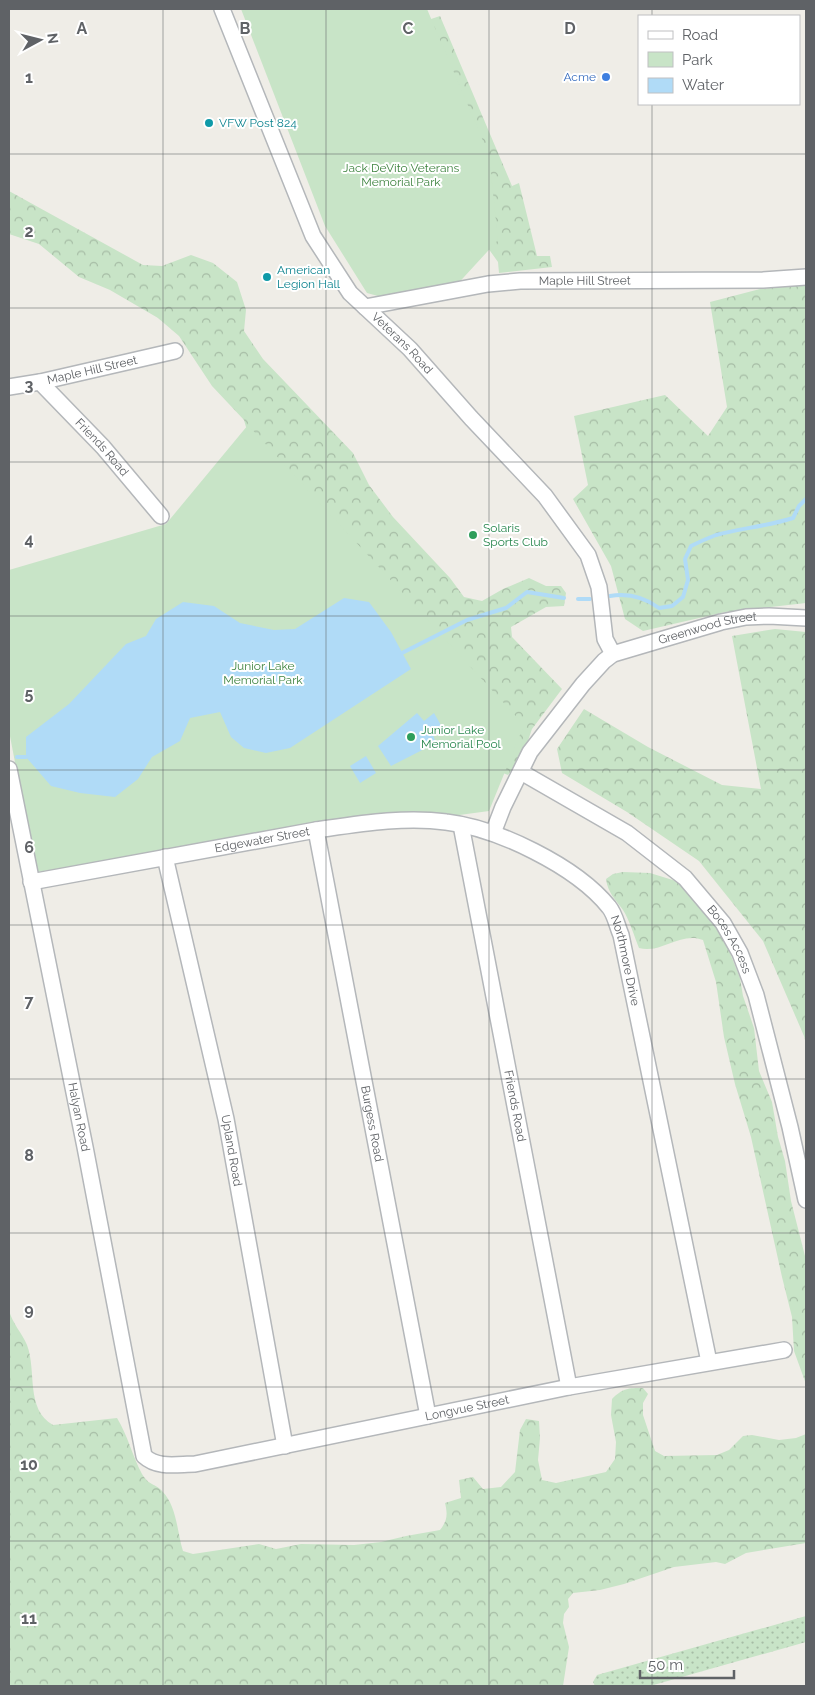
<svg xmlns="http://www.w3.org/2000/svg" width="815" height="1695" font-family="Raleway,sans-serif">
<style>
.grass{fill:url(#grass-dots)}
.forest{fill:url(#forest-crowns)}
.green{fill:#c8e4c7}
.water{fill:#b0dbf7}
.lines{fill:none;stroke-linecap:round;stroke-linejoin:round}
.stream{stroke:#b0dbf7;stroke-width:4}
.minor-casing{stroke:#b4b7ba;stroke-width:18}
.minor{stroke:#fff;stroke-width:15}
.grid{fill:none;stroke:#5f6266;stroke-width:1;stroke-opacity:0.55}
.shop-dot{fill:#3f7fe0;stroke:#fff;stroke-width:2}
.culture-dot{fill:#0f9aa8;stroke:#fff;stroke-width:2}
.leisure-dot{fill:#2e9e5b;stroke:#fff;stroke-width:2}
.labels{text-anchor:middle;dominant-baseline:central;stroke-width:4;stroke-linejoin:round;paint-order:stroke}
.shop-label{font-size:12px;fill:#366cbe;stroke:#fff;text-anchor:end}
.culture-label{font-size:12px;fill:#0d838f;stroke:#fff;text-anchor:start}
.park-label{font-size:12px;fill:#3f8440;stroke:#fff}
.street-label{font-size:12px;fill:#5f6266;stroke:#fff}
.leisure-label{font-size:12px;fill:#27864d;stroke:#fff;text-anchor:start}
.grid-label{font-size:16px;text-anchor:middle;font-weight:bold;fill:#5f6266;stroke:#fff;stroke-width:4;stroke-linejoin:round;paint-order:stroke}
</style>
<defs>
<pattern id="grass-dots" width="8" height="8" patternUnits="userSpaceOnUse" patternTransform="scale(1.25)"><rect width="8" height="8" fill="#c8e4c7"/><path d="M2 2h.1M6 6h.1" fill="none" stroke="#a6bca5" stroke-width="1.8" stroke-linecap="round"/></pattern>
<pattern id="forest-crowns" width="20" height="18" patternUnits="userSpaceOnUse" patternTransform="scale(1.25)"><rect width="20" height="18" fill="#c8e4c7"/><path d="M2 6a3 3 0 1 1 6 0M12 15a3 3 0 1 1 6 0" fill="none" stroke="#a6bca5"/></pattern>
</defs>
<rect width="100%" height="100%" fill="#efede7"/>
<path class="grass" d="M806,1616V1642L650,1686H595L593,1682L597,1675Z"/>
<path class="forest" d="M440,16L512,186L519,183L537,256H550L552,267L499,273L498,262L483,241L419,23Z
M9,191L143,265L162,266L191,255L213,263L237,282L246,310L244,331L263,359L353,453L369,485L393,517L450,578L464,597L482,601L503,589L529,578L546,586H561L566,593L564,606L546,607L511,627L512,637L562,689L532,729L522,758L508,775L498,771L252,448L244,420L212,386L179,336L158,318L110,290L79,277L39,244L9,234Z
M806,284V603L725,612L643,631L625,619L611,566L573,499L588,485L574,416L665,395L708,436L727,407L710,302L760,289Z
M775,629L806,632V1044L804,1036L763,941L699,861L627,812L562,773L557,749L584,709L648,747L722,785L761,789L732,636Z
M623,872L650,873L676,881L701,905L724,938L740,978L743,996L754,1028L759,1071L772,1102L778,1137L785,1161L791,1201L806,1260V1384L794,1351L792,1317L782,1277L751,1137L735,1084L724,1037L716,982L703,940C681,931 661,954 639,948C634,936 630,921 623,910C615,899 608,893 606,879L613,874Z
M9,1310C12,1323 22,1333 27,1345C37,1371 25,1409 53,1425L117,1418C128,1436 132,1455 142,1474C149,1486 155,1483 162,1491C177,1506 177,1532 183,1551L193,1554L259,1544L276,1549L301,1544L354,1545L381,1542L406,1536L440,1530C447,1521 448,1515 445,1503L461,1498L459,1480L473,1477L483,1489L501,1487L515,1472L520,1430L526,1419L539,1421L540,1438L538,1460L542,1480L556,1483L606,1472L615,1459L616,1442L611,1415L612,1399C623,1388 628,1388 643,1388L648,1394L643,1403V1415L655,1451L664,1456L717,1455L729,1450L743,1436L752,1435L779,1440L796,1438L806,1434V1543L746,1553L725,1564L716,1562L674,1567L624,1584L600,1590L573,1593L568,1599L569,1607L564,1614L563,1623L569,1647L563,1686H9Z"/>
<path class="green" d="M241,9H427L489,155L498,240L453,289L396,301L367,293L325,226Z
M248,425L524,725L489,811L36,872L9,731V570L166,524Z"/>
<path class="water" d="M344,598L369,602L391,632L411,669L290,748L266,753L244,748L231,737L220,712L190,718L180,741L152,757L138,779L115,797L80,793L51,786L26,757V737L69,704L126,644L146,636L156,619L183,602L214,606L240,623L274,630L295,629Z
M417,713L424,721L434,713L442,727L432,732L436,743L391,766L378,746Z
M366,756L376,773L360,783L350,766Z"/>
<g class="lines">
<path class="stream" d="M610,596C629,593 644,597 659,608L672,606L683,597L688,580L685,559L691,546C699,542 708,538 716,535C742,528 768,526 793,518L799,506L806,499
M578,599H590
M402,653L467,620L506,608L527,592L564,598
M17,757H26"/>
<defs>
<g id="minor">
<path id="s1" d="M222,9L313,236L350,293L410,349L471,418L545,496L588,555L599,587L605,639L613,654"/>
<path id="s2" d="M365,307L488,284L520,281L763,280L806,277"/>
<path id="s3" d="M40,382L103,447L161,516"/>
<path id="s4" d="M9,387L40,382L175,351"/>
<path id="s5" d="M9,769L85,1147L144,1456C158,1469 178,1464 195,1464L569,1387L784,1350"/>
<path id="s6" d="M521,772L627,833L685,878L723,923L740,953L756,995L790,1127L806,1200"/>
<path id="s7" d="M461,825L569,1387"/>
<path id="s8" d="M316,830L428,1416"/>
<path id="s9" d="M493,833L503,807L530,752L583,684L604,661L613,654L721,622L746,617L769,616L806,618"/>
<path id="s10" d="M165,857L226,1119L285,1446"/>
<path id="s11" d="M31,882L316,830C358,824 404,816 446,822C497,828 576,866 609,907C615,914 617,926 621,935L709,1362"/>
</g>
</defs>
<use href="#minor" class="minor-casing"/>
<use href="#minor" class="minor"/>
</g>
<path class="grid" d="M163,9V1686M326,9V1686M489,9V1686M652,9V16M652,104V1686M9,154H806M9,308H806M9,462H806M9,616H806M9,770H806M9,925H806M9,1079H806M9,1233H806M9,1387H806M9,1541H806"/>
<circle class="shop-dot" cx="606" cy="77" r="5"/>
<g class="culture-dot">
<circle cx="209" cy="123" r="5"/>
<circle cx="267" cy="277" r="5"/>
</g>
<g class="leisure-dot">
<circle cx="473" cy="535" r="5"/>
<circle cx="411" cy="737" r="5"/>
</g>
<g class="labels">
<g class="shop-label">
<text x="596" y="77">Acme</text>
</g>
<g class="culture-label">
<text x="219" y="123">VFW Post 824</text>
<text x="277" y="270">American<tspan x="277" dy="14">Legion Hall</tspan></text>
</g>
<g class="park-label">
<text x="401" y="168">Jack DeVito Veterans<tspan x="401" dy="14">Memorial Park</tspan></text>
<text x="263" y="666">Junior Lake<tspan x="263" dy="14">Memorial Park</tspan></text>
</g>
<g class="street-label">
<text stroke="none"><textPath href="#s2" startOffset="222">Maple Hill Street</textPath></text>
<text stroke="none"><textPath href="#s1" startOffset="385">Veterans Road</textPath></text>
<text stroke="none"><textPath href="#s4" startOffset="85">Maple Hill Street</textPath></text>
<text stroke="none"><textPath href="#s3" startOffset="90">Friends Road</textPath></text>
<text stroke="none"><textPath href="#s9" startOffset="316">Greenwood Street</textPath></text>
<text stroke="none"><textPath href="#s11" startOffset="235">Edgewater Street</textPath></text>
<text stroke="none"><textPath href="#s6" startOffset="272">Boces Access</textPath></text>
<text stroke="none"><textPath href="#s11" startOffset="664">Northmore Drive</textPath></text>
<text stroke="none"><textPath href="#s7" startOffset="286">Friends Road</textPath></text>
<text stroke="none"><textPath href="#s5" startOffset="355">Halyan Road</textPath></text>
<text stroke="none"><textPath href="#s8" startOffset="299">Burgess Road</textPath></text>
<text stroke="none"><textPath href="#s10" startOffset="301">Upland Road</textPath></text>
<text stroke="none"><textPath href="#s5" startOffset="1031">Longvue Street</textPath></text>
</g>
<g class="leisure-label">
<text x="483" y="528">Solaris<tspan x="483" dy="14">Sports Club</tspan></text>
<text x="421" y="730">Junior Lake<tspan x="421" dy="14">Memorial Pool</tspan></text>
</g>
</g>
<g class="grid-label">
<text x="82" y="34">A</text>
<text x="245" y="34">B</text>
<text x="408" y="34">C</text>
<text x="570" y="34">D</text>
<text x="29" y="83">1</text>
<text x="29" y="237">2</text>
<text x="29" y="391">3</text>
<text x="29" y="545">4</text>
<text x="29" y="699">5</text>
<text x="29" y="853">6</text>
<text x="29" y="1007">7</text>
<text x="29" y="1161">8</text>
<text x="29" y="1315">9</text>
<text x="29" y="1470">10</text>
<text x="29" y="1624">11</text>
</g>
<rect width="815" height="1695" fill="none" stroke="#5f6266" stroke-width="20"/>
<rect x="638" y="15" width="162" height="90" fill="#ffffff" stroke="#bfc0c2"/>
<rect x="648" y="31" width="25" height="8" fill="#ffffff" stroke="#bfc0c2"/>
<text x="682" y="40" font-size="15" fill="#5f6266">Road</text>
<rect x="648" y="52" width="25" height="15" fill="#c8e4c7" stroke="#bfc0c2"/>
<text x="682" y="65" font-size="15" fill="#5f6266">Park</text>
<rect x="648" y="78" width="25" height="15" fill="#b0dbf7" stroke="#bfc0c2"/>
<text x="682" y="90" font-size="15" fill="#5f6266">Water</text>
<g transform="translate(40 40) rotate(83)" stroke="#ffffff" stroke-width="4" paint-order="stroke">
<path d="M0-4L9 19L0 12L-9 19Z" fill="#5f6266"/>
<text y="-8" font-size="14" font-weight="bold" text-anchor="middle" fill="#5f6266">N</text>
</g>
<path d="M640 1670v8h94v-8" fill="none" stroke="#5f6266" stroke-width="2.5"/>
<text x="648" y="1670" font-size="15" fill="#5f6266" stroke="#ffffff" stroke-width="4" paint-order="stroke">50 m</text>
</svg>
